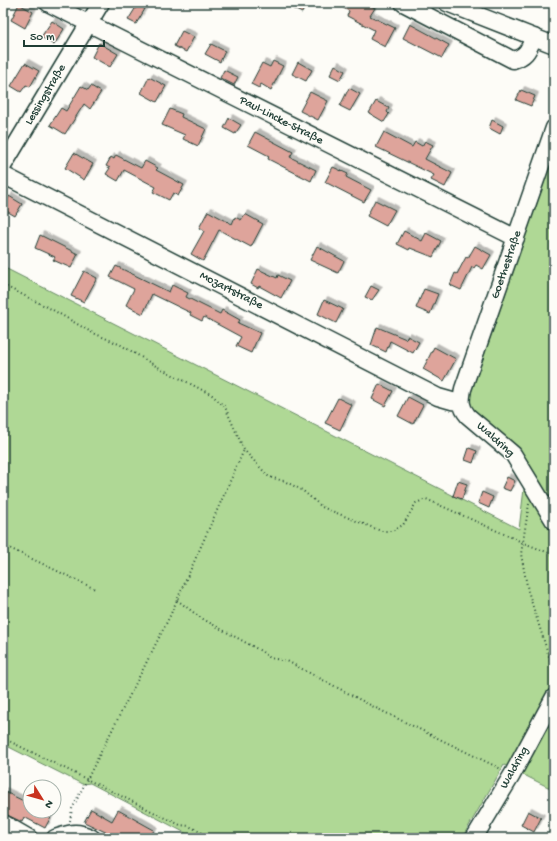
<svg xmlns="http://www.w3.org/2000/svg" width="557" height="841" font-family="'Gochi Hand',sans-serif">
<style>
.green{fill:#afd895;stroke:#678a64}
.building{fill:#dea49b;stroke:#1f3d34;filter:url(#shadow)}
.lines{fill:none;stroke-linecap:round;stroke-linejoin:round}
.minor-casing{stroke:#1f3d34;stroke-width:19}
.path{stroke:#1f3d34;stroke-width:2;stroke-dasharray:1 3;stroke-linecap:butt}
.minor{stroke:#fdfcf7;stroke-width:16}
.labels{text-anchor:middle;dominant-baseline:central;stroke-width:3;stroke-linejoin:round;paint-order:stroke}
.street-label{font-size:12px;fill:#1f3d34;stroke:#fdfcf7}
</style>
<defs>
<filter id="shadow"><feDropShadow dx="3.5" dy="-3.5" stdDeviation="0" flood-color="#0004"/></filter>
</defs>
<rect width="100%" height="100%" fill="#fdfcf7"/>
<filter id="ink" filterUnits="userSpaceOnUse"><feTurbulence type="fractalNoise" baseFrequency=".025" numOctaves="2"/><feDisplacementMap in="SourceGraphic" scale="8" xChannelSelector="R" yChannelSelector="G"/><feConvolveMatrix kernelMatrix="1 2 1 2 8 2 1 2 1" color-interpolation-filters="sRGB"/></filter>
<g filter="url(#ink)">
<path class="green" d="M554,154V790L504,765L462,838H195L90,783L82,784L3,744V267L519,529L524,489V458L466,407Z"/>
<path class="building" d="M281,3H307L302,13Z
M334,3H366L375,8L370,16L395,28L385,47L370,39L374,30L347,16L349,11Z
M19,4L33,12L25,28L11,20Z
M138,4L145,9L136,24L128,20Z
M52,21L64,29L54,45L41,37Z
M410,24L449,45L442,58L403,38Z
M182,31L194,37L186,52L174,46Z
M99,43L118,54L110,67L92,57Z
M211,44L225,51L220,62L205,54Z
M273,61L283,66L271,90L261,84L259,88L251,84L262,63L270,67Z
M298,62L312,70L306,81L292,74Z
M25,63L39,71L30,87L26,85L21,92L11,86Z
M335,65L345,71L340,80L330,75Z
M224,70L238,77L234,85L220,78Z
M149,77L166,86L157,102L141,93Z
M81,86L88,90L91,86L101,92L90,109L84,104L65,134L50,125L61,108L66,111Z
M349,88L360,94L350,111L340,106Z
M521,90L535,96L531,106L516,100Z
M310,92L328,101L318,120L300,111Z
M376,101L389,108L387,112L389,114L384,122L369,113Z
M170,109L182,114L181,117L206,129L198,146L183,139L185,135L162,125Z
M229,118L241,125L235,134L224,128Z
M492,120L503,126L500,134L489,128Z
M255,132L293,152L290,157L316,170L311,181L268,159L269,156L248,145Z
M384,132L412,147L415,142L422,146L425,141L433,145L425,159L452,173L445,187L431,180L434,175L376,147Z
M74,153L93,164L84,180L65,168Z
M116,155L141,168L145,161L158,168L156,170L184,185L178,196L173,193L169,200L153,192L156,187L124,170L118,181L106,174L110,168L106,166L111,157L114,159Z
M333,167L348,174L346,177L371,190L364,202L325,182Z
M9,196L22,204L15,216L3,209Z
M375,200L395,210L386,226L367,216Z
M208,211L232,224L235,217L241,220L245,214L263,224L251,247L219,230L203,261L191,254L204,231L199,228Z
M404,231L422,241L426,233L441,241L433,257L410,248L409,250L397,244Z
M40,235L78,254L71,268L53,260L55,257L35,248Z
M317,246L344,261L338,273L310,260Z
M475,246L491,255L483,269L476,265L474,268L472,267L461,290L450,285L455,273L457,274L466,257L468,258Z
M116,266L169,292L172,285L188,293L186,297L220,314L222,310L240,320L238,323L260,333L251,353L236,346L241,337L204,317L202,321L190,315L191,313L152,294L143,314L126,305L134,289L110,277Z
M258,269L277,278L278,275L290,281L281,298L259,286L258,288L251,284Z
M84,271L97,278L84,302L71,296Z
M371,286L379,290L372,300L365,297Z
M424,289L438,294L430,314L416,308Z
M324,300L343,309L336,323L318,314Z
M377,327L406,339L407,336L419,342L413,353L390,341L386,352L371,345Z
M434,347L456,359L444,381L423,369Z
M379,384L393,391L385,406L372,399Z
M408,397L423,405L413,424L398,416Z
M338,398L352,405L340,430L325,423Z
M469,448L477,451L473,463L465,460Z
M507,477L515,481L510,491L502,488Z
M458,481L467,484L462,499L453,496Z
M482,492L493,497L489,508L478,503Z
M3,791L30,804V811H54L45,828L24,817L22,822L3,813Z
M91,809L112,821L118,810L154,830L150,838H118L84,822Z
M528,811L541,818L534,832L521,825Z"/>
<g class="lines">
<defs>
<path id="minor" d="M48,3L516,238
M403,3L513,60C527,56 528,50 534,37
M447,3L554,45
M554,128L463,389C461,400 460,407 468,416L513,454L554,521
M3,166L101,3
M3,175L438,397L452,401L461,402
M3,823L29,838
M55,838C71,833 76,830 92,838
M474,838L512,775L554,697"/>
</defs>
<use href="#minor" class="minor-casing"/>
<path class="path" d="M3,285L53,310L91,332L121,345L154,365L212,395L225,407L244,450L269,477L284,481L302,490L322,507L381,531H392L403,525L416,503L426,499L524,543L554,555
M529,504L521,554L528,591L554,672
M3,545L95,589
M177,600L201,618L261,651L270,658L287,661L372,706L501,769
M3,738L180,825L189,826L212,838
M70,821L72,809L169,618L244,450"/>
<use href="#minor" class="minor"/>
</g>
</g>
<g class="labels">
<g class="street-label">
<text transform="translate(46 95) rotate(-59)">Lessingstraße</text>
<text transform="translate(281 121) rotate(27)">Paul-Lincke-Straße</text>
<text transform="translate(507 265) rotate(-71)">Goethestraße</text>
<text transform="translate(231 291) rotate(27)">Mozartstraße</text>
<text transform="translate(495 440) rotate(42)">Waldring</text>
<text transform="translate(515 768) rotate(-61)">Waldring</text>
</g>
</g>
<rect width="557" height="841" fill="none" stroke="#fdfcf7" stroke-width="16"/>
<rect x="8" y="8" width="541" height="825" fill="none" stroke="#1f3d34" stroke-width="1.5" filter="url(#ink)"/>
<g transform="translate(42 799) rotate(127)"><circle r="19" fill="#fdfcf7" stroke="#a4b0a9"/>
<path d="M0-3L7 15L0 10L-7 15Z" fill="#c8321e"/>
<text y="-6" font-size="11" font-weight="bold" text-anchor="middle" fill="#1f3d34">N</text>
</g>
<path d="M24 40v6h80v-6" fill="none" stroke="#1f3d34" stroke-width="2"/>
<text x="30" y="40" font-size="12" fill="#1f3d34" stroke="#fdfcf7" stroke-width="3" paint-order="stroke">50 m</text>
</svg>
